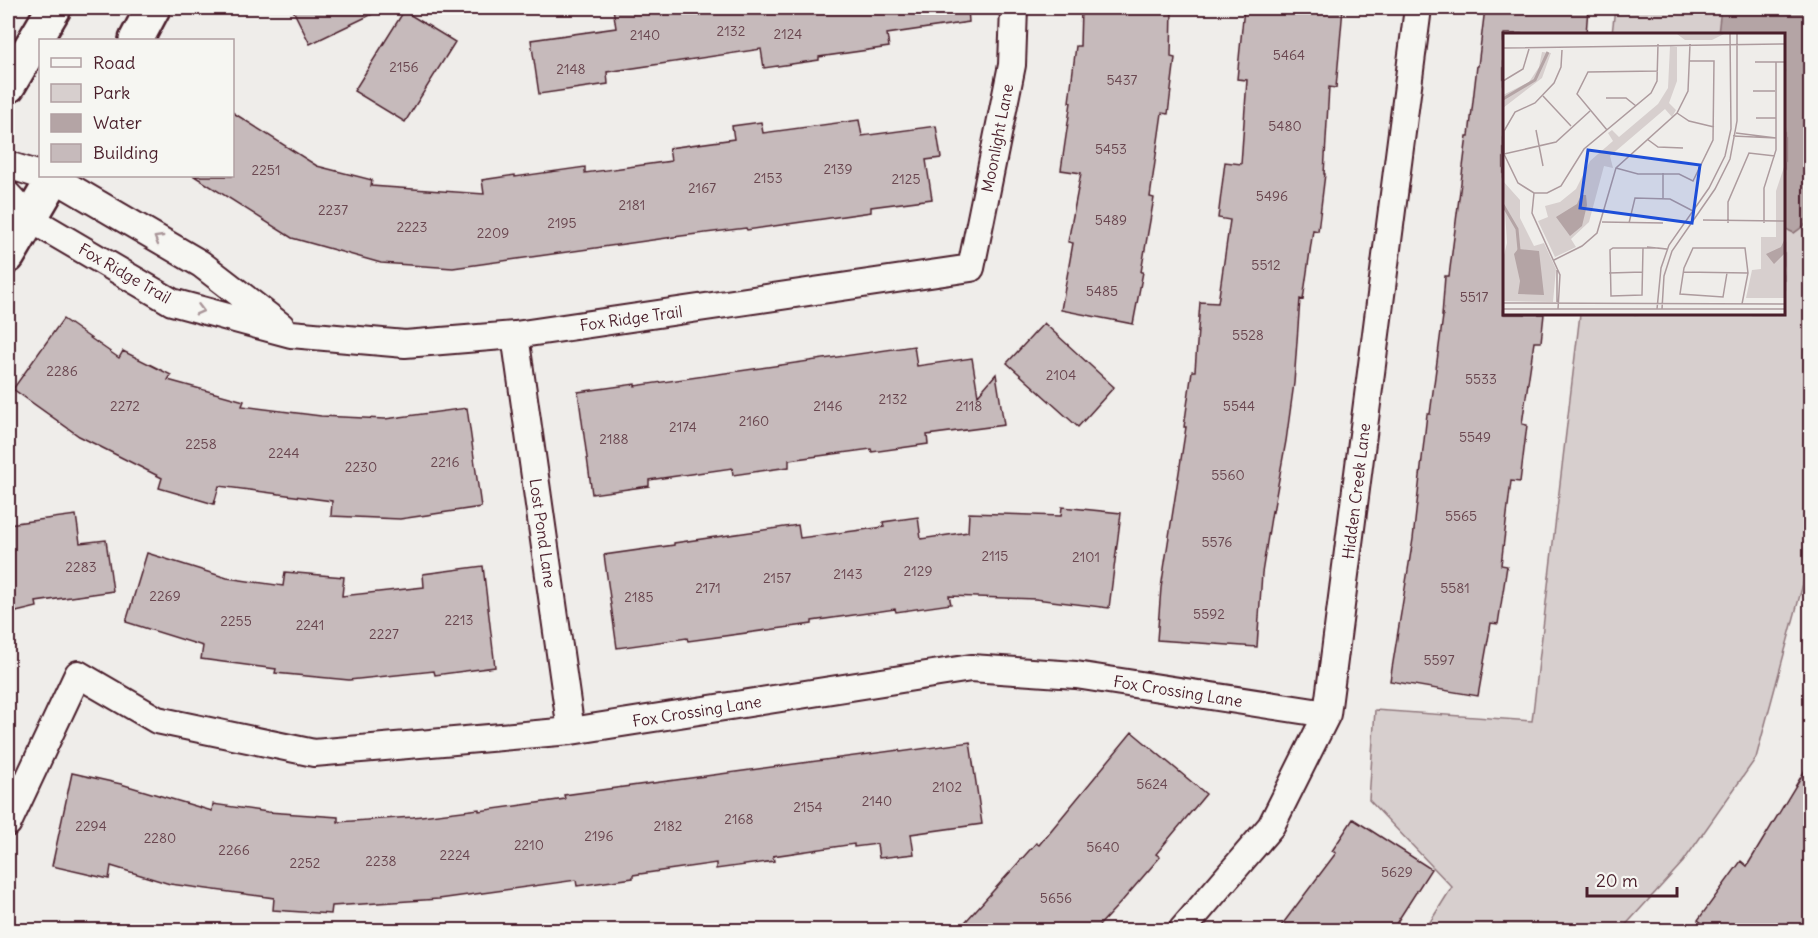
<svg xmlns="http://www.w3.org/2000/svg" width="1818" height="938" font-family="Delius,sans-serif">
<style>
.green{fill:#d7cfce;stroke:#90777c;stroke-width:1.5}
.water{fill:#b4a4a5;stroke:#8a6f74;stroke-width:1.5}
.building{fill:#c6babb;stroke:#4a1f2b;stroke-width:1.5}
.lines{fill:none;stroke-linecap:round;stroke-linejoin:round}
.minor-casing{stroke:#4a1f2b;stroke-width:30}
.secondary-casing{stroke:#4a1f2b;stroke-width:38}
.minor{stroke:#f6f6f2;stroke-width:26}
.secondary{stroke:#f6f6f2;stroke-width:33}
.oneway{stroke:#a99598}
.labels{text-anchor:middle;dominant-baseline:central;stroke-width:5;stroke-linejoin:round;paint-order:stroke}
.number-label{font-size:14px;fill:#69464f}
.street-label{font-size:16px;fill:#4a1f2b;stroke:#f6f6f2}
.inset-river{fill:none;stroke:#b4a4a5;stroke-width:3}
.inset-road{fill:none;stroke:#ad9b9e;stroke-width:1.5}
.view{fill:#1d4ed8;fill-opacity:0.15;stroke:#1d4ed8;stroke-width:3}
.inset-edge{fill:none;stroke:#4a1f2b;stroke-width:3}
</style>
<rect width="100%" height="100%" fill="#efedea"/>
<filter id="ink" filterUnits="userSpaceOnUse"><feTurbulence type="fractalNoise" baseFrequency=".0167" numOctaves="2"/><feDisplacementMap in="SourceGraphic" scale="12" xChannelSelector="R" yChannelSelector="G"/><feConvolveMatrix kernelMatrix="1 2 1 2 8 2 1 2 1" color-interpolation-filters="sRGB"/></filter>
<g filter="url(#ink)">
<path class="green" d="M1615,8H1810V558L1756,758L1683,862L1621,930H1425L1452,887L1369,800L1375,710L1532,721L1580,314H1784V34H1612Z"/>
<path class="water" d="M1721,8H1810V221L1794,233L1784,228V34H1718Z"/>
<path class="building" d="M292,8H385L310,44Z
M613,8H968L969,22L887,34L889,47L819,57V60L764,68L761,49L607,72L608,84L539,94L531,40L616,28Z
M1081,8H1172L1171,57L1175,58L1168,114L1162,113L1150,197L1154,198L1141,272H1143L1133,324L1061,310L1073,243L1068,242L1081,173L1061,170L1071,102H1069L1076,46H1080Z
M1244,8H1343L1336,88L1329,87L1324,174H1325L1318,231L1313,230L1303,300L1300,299L1294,383L1286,441L1273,512L1272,511L1262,573L1257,647L1157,640L1161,588L1186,427H1184L1192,371H1195L1200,302L1218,303L1230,220L1218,218L1225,162L1241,164L1247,80L1237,79Z
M1485,8H1588L1586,34H1504V314H1544L1541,342H1534L1522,424L1527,425L1520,482L1511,481L1501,565L1507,566L1498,624L1491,623L1478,696L1390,681L1413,539L1427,414H1430L1443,316H1442L1445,276H1449L1467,136H1469L1477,66H1478Z
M404,11L455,42L405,122L354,91Z
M232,112L317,166L372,180L371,186L484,194L482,180L515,175V177L585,167V173L671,161L669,148L734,139L732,126L761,122L763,133L859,120L862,136L936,126L941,158L926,160L932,199L871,207V212L747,230L746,228L681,236L453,268L381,263L292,238L194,176H232Z
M63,319L119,358L123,351L171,375L168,380L244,401L242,406L321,416L385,419L467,408L481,507L400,519L331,516L332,501L219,486L214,504L159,488L162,478L79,436L13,389Z
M1044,323L1114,387L1078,427L1007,363Z
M914,346L917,366L972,358L978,395L996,374L1004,425L927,435L928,444L872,452L871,449L789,460V467L733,475L732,468L649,480V486L592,494L578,392L635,384V386Z
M1062,507L1121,513L1109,608L1035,599L949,596L951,604L896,612L895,609L812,621V624L688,641L687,638L617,648L604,555L674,545V543L798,525L800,538L884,527L883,522L918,517L921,539L968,532L969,513L1061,516Z
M76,515L80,543L106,540L113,591L36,602L37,607L8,614V524Z
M147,553L227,578L283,586L285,572L344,577L342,596L424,587L423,574L483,566L495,667L435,675L434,671L349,680L275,673L276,669L201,659L203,646L126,622Z
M1132,732L1206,794L1156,854L1160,857L1123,900L1095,930H958L1036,843L1039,845Z
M970,742L982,824L911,834L914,854L879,858L877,844L854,847V844L773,856L774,861L716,869V863L633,875V878L577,886L576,880L439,899L332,906L331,914L273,910L274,898L170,884L111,866L109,879L52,866L72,773L121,784L212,811L213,804L268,812L338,817V822L413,817L479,809V811L565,799L564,795L899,750L900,752Z
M1810,762V920L1803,930H1712L1698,920L1741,861L1747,866Z
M1353,819L1431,869L1392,930H1278L1336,853L1332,851Z"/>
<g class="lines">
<defs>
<path id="minor" d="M8,165L40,175
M44,176L54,178L201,264L281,326
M8,195L29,218L172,302L291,334L405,344L515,335L971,268L1012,65L1014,8
M515,335L571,731
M8,823L78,674L157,720L314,753L571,731L971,668L1076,675L1327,714
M1182,930L1271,826L1327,714L1418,8"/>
<path id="secondary" d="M136,40L153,8
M8,86L54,8
M8,256L55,176"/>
</defs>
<use href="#minor" class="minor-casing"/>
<use href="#secondary" class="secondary-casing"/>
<use href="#minor" class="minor"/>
<use href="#secondary" class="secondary"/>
</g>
<defs><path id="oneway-chevron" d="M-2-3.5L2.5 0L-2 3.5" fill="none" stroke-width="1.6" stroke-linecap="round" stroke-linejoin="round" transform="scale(1.5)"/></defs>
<g class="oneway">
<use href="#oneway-chevron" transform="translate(158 239) rotate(-150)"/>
<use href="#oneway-chevron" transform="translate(200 310) rotate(15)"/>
</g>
</g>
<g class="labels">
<g class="number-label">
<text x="731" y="31">2132</text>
<text x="788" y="34">2124</text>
<text x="645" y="35">2140</text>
<text x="1289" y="55">5464</text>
<text x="404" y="67">2156</text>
<text x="571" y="69">2148</text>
<text x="1122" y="80">5437</text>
<text x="1285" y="126">5480</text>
<text x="1111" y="149">5453</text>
<text x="838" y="169">2139</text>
<text x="266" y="170">2251</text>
<text x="768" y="178">2153</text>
<text x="906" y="179">2125</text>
<text x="702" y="188">2167</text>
<text x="1272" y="196">5496</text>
<text x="632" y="205">2181</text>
<text x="333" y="210">2237</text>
<text x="1111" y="220">5489</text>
<text x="562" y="223">2195</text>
<text x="412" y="227">2223</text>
<text x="493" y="233">2209</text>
<text x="1266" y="265">5512</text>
<text x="1102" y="291">5485</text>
<text x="1474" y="297">5517</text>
<text x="1248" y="335">5528</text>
<text x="62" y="371">2286</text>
<text x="1061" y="375">2104</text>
<text x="1481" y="379">5533</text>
<text x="893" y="399">2132</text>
<text x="125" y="406">2272</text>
<text x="828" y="406">2146</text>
<text x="969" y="406">2118</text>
<text x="1239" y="406">5544</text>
<text x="754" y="421">2160</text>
<text x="683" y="427">2174</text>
<text x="1475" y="437">5549</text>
<text x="614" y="439">2188</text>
<text x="201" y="444">2258</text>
<text x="284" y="453">2244</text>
<text x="445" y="462">2216</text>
<text x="361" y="467">2230</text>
<text x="1228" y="475">5560</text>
<text x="1461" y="516">5565</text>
<text x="1217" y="542">5576</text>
<text x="995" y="556">2115</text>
<text x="1086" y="557">2101</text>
<text x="81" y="567">2283</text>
<text x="918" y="571">2129</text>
<text x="848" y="574">2143</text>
<text x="777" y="578">2157</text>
<text x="708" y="588">2171</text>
<text x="1455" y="588">5581</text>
<text x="165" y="596">2269</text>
<text x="639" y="597">2185</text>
<text x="1209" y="614">5592</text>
<text x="459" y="620">2213</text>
<text x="236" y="621">2255</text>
<text x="310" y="625">2241</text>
<text x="384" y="634">2227</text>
<text x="1439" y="660">5597</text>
<text x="1152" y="784">5624</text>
<text x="947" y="787">2102</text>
<text x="877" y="801">2140</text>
<text x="808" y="807">2154</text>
<text x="739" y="819">2168</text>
<text x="91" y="826">2294</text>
<text x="668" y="826">2182</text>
<text x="599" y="836">2196</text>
<text x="160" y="838">2280</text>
<text x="529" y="845">2210</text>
<text x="1103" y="847">5640</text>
<text x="234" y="850">2266</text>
<text x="455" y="855">2224</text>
<text x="381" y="861">2238</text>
<text x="305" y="863">2252</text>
<text x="1397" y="872">5629</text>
<text x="1056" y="898">5656</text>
</g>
<g class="street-label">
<text transform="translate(997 138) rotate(-79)">Moonlight Lane</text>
<text transform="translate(125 273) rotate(30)">Fox Ridge Trail</text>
<text transform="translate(631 318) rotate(-8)">Fox Ridge Trail</text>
<text transform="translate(1356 491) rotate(-83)">Hidden Creek Lane</text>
<text transform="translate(543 533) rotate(82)">Lost Pond Lane</text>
<text transform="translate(1178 691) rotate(9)">Fox Crossing Lane</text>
<text transform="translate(697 711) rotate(-9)">Fox Crossing Lane</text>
</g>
</g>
<g transform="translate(1503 33)">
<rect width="282" height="282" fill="#efedea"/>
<path d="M174,1H221L209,7H182ZM167,13L174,14V48L166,70L173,77L169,84L162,76L107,123L110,135L101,133L86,189L68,206L73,214L52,224L35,188L45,184L42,173L57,169L73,156L87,128L110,108L105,100L109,97L116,104L155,71L165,55ZM39,19L48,20L39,45L0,75V62L26,49L36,34ZM282,131L281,265H243L249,237L258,236V204H273V158ZM0,148L17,167V185L31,213L41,210L53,236L50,269L0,268V226L4,210Z" fill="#d7cfce"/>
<path d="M78,162H83L84,172L79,193L67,203L53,184L74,171ZM282,205V220L271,231L263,221L278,214ZM15,216L36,218L41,262L15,261L17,248L11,221Z" fill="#b4a4a5"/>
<path class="inset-river" d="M0,66L32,47L45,19M0,172L14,196L16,217"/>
<path class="inset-road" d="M0,15L282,11M59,17L58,34L51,50L32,70L12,79L1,98V121L15,150L31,160H44L58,153L81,116L148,60L154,48L155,11M252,29H282M0,48L20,36L26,16M250,58H272M40,63L68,93M103,65H123L133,73M174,80L186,88L211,94M253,85H273M33,97L40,133M104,97L74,61L85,39L155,38M233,100L273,105M230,103L273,105M144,106L155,114L180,115M1,121L53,109L87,78M113,135L135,141H176L190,148L210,107L211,28H187M160,140V165M31,160L29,180L57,242L55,276M200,187L282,188M99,189L160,190M126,190L132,165L167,166L190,178M225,190V169L246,120L272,123M261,190V155L273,117V29M144,214L163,216M140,215L139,262L108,263L107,217L110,215H155L164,216M51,227L79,213L94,200L113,135L174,80L185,58L187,11M180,239L245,240M106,240L140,239M224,240L220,264L177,261L181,235L190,215H242L245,240L239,271M54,269V237M0,270L282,271M0,276H282M154,276L158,235L166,212L206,155L222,123L228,96L227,1M159,276L161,243L169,218L212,156L227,126L234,88V1"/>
<path class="view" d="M85,117L197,132L189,190L77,175Z"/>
<rect width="282" height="282" class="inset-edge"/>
</g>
<rect width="1818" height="938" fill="none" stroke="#f6f6f2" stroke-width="30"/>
<rect x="15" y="15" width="1788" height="908" fill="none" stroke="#4a1f2b" stroke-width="2" filter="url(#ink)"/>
<rect x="39" y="39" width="195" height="138" fill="#f6f6f2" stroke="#b1a0a2" stroke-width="1.5"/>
<rect x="51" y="58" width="30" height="9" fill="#f6f6f2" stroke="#b1a0a2" stroke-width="1.5"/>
<text x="93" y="69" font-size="18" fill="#4a1f2b">Road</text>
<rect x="51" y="84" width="30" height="18" fill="#d7cfce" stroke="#b1a0a2" stroke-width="1.5"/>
<text x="93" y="99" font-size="18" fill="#4a1f2b">Park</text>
<rect x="51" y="114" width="30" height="18" fill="#b4a4a5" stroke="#b1a0a2" stroke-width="1.5"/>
<text x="93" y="129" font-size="18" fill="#4a1f2b">Water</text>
<rect x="51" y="144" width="30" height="18" fill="#c6babb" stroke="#b1a0a2" stroke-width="1.5"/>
<text x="93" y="159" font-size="18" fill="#4a1f2b">Building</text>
<path d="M1587 887v9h90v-9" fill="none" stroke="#4a1f2b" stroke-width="3"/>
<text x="1596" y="887" font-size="18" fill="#4a1f2b" stroke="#f6f6f2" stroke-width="4.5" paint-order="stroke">20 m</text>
</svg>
